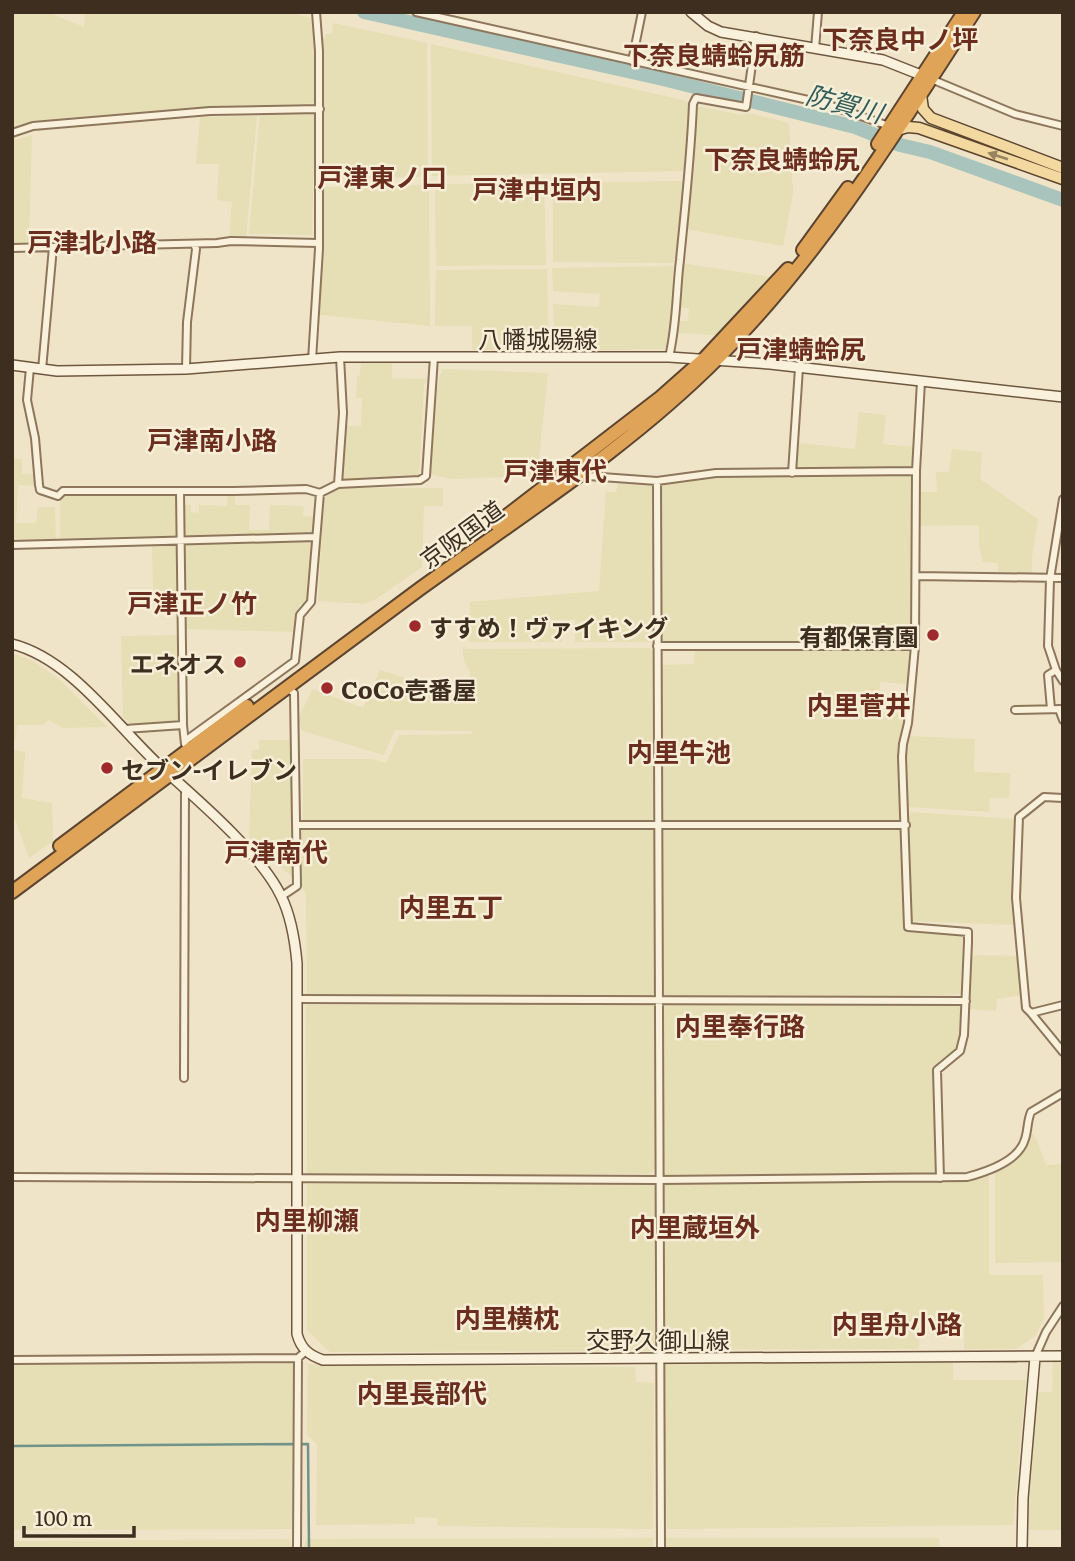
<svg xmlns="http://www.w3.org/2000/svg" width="1075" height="1561" font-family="Literata,'Noto Sans JP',serif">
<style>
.farmland{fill:#e6deb5}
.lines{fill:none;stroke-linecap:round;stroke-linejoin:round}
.stream{stroke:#6f938a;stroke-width:2.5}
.river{stroke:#a9c4bc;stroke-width:14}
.street-casing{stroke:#8d765c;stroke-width:10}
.secondary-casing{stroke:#6f573f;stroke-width:12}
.primary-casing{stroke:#5b4430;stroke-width:13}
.highway-casing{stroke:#5b4430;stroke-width:16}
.street{stroke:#faf1dc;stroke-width:6}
.secondary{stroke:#faf1dc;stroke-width:9}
.primary{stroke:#f3d9a0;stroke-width:10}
.highway{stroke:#e0a458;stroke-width:12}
.oneway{fill:#988460}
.poi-dot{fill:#9e2a2b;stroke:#f7eed8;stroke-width:2.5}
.labels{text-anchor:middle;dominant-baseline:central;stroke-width:5;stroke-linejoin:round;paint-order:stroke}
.street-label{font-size:24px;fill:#3d2e20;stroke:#f7eed8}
.poi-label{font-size:24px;font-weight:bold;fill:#3d2e20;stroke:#f7eed8;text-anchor:start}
.neighbourhood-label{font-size:26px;font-weight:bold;fill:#6b2e1e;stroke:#f7eed8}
.water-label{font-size:26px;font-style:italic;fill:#2f5d5a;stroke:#f7eed8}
</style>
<rect width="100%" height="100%" fill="#f0e4c8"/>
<path class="farmland" d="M12,12H47L84,27L85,12H285L308,17L312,19L316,103L139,112L32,122L12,129Z
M333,23L427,43L428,177L323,178L322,39L325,38V34H332Z
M431,44L683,100L689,103L686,171L432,176Z
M697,106L742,115L749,113L789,123L793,194L783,246L685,229L694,171Z
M312,112L315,116L312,229L313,235L249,234L260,113Z
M257,116L246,238L229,237L232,202L217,200L219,164H196L200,117Z
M32,135L29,242L12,244V141Z
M685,181L675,261L672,263L553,262V185L556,183Z
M542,183L544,184L546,265L436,266L435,184Z
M429,185L430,326L320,315L324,187Z
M682,263L770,277L718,335L676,333L680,321H688L689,308H678Z
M673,266L670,339L665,349L558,351L555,345L553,304L599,307L600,294L553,291L552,268Z
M547,269L549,349L472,350V326H435L436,270Z
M361,361L392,362V378L428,379L424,384L419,479L340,480L345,426H361L362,398H356L357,376L360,375Z
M443,369L548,373L537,476L451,479L430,474L431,435L439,377Z
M859,412L886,415L883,444L914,447L912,467L802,470L796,467L798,443L855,449Z
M952,449L982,452L980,479L1038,519L1032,557V576L998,575V563L983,562L979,546V525L920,526V492H937L936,472H949Z
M12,459H22V474H36L37,486L18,485L16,523H36L38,507H55L56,541H12Z
M886,474L913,476L910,638L907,642H661L659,637L658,484L661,482L684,483L714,477Z
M618,481L653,483L652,642H575V620H562V642H470L468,639L470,602L599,591L606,492H616Z
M341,488H443V506H424L422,567L375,600L364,604L318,601L324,498L327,494Z
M64,493L176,495L179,536L60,538V503Z
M228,494H235V505H250L249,530H269L270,505L304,506L303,516L316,517L313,535L183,539L182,504L191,505V512L199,513V505L227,506Z
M311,542L313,549L310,600L308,604H299L296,632L186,629L184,545Z
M152,545H175L177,547L179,592H153Z
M178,635L179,727L135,729L123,717L121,636Z
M463,647L466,649L651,648L653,651V818L650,821L303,820V759H372L386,763L399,735L472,734L471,731L395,730L384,755L303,731L299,724V716L313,689L363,708L380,670L471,699L470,672L464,661Z
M906,647L910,651L909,679L906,684L880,682L879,712L906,714V726L899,748L900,820L662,821L659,818V665L694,664L695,648Z
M12,653L33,661L58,678L107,727L63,728L49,720L43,725H17L15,742H12Z
M909,736L975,739L974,772L1010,773L1009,798H990L989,812L908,807L906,759Z
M259,740H291L292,877L249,840L252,750H259Z
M12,750L25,752L22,798L52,803L53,841L29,858L12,812Z
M911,812L1016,819L1014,925L912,921L908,819Z
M305,827L651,828L654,830V993L648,997L307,998L306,895L302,886V831Z
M662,827H901L905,928L963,934L961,994L917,996H662L660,992V830Z
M975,955L1015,956L1018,959L1022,995L997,999L996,1011L969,1009L971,958Z
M651,1003L654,1006L655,1168L651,1174L307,1176L306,1005Z
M662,1003L961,1004L958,1047L937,1063L933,1072L935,1173L665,1175L661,1171Z
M1030,1134H1033L1037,1141L1046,1165L1063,1164V1262L995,1263V1172L1024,1144Z
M986,1175L989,1177V1275H1043L1044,1319L1035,1336L1016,1349H964V1323L920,1322L919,1349L662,1350L663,1182L960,1180Z
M651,1182L655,1187V1348L653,1351L330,1352L307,1330V1184Z
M1053,1361H1063V1530H1029L1028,1511L1037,1392H1052Z
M953,1362V1380H1026L1013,1525L667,1529L663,1363Z
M12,1364H293V1529L12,1530Z
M308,1364L635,1367L636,1382L654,1383L653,1529L438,1526L437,1518L415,1517V1524L316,1525L317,1444L307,1435Z
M653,1538V1549H303L306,1539Z
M664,1538H939L940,1549H664Z
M290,1539L292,1549H12V1541Z"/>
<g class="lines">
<path class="stream" d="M12,1446L308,1444L309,1549"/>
<path class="river" d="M364,12L663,79L855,127L900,145L930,152L1063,200"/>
<defs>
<path id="street" d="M416,12L826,104L889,126
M815,49L818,12
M632,61L642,12
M931,79L1015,114L1063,126
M12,133L33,126L210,111L320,109
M12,248L217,243L231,241L318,243
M669,357C677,325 676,292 680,260C685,208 691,156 693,104L696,98L746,107L756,36
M312,360L319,249V51L316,12
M30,368L27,400L35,438L39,485L40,490L58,496L63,491H234L306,489L320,493L338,484L420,480L426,476L434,357
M186,369L187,322L196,249L194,244
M42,370L53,247
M921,381L916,471L915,646L908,723L903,744L902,757L908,927L968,932V942L964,1035L960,1051L937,1070L940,1178
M585,472L588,476L657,481L716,473L916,471
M792,473L799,368
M657,481L661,1549
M338,484L343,413L340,357
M180,491L183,725L185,744
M1063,499L1050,579L1048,646L1056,670L1063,681
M12,545L316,537
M916,576L1063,578
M657,646H915
M1051,709L1048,675L1056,670
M1059,709L1063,720
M1015,710L1063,709
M125,729L183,725
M185,741L295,661L300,615L311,602L320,493
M297,825H906
M282,896L297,886L294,693L286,687
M298,999L966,1001
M1063,1005L1031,1013L1063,1052
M1031,1013L1026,1008L1016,898L1019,817L1044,797L1063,798
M184,1078L185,789
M12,1177L658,1180L967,1177C986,1172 1019,1161 1025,1139C1028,1131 1027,1121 1031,1112L1063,1093
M1035,1357L1046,1332L1063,1306
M12,1360L298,1358
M297,1549L298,1358L306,1351"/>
<path id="secondary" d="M691,12L708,26L721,32L883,60L926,77
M12,365L57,371L186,369L340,357H669L770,364L1063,397
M12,644C72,659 118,728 162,768C198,800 261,854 281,896C291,916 295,941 297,963V1334C301,1349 309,1355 323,1360L1063,1356
M1022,1549L1023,1498L1035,1357"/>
<path id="primary" d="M921,95L923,109L931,118L1063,168
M897,130L908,127L919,128L1063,179"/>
<path id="highway" d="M878,144L964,12
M803,250L848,188
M496,524L661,397L705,358L788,269
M60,846L247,706
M12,892C148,791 284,689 421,588C522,515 631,446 719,357C820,255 896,133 974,12"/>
</defs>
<use href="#street" class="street-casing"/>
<use href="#secondary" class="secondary-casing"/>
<use href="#primary" class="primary-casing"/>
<use href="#highway" class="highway-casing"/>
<use href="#street" class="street"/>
<use href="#secondary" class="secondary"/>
<use href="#primary" class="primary"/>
<use href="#highway" class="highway"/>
</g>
<defs><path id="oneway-solid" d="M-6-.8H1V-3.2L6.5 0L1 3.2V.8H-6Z" transform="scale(1.75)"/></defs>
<use class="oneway" href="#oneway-solid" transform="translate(998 156) rotate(-162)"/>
<g class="poi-dot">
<circle cx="415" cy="626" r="7"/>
<circle cx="933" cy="635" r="7"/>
<circle cx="240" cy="662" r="7"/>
<circle cx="327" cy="688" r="7"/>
<circle cx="107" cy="768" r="7"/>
</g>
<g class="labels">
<g class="street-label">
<text x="538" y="337">八幡城陽線</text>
<text transform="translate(461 533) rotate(-36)">京阪国道</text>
<text x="658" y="1338">交野久御山線</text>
</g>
<g class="poi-label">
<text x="429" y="626">すすめ！ヴァイキング</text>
<text x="919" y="635" text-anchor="end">有都保育園</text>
<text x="226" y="662" text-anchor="end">エネオス</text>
<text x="341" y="688">CoCo壱番屋</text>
<text x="121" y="768">セブン-イレブン</text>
</g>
<g class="neighbourhood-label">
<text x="900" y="37">下奈良中ノ坪</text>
<text x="714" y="53">下奈良蜻蛉尻筋</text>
<text x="782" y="157">下奈良蜻蛉尻</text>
<text x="382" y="175">戸津東ノ口</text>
<text x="537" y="187">戸津中垣内</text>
<text x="92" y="240">戸津北小路</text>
<text x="801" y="347">戸津蜻蛉尻</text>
<text x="212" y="438">戸津南小路</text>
<text x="555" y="469">戸津東代</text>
<text x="192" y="601">戸津正ノ竹</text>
<text x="859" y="703">内里菅井</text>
<text x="679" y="750">内里牛池</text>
<text x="276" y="850">戸津南代</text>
<text x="451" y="905">内里五丁</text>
<text x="740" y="1024">内里奉行路</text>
<text x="307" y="1218">内里柳瀬</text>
<text x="695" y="1225">内里蔵垣外</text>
<text x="507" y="1316">内里横枕</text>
<text x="897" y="1322">内里舟小路</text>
<text x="422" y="1391">内里長部代</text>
</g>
<g class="water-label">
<text transform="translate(845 102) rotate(15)">防賀川</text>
</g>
</g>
<rect width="1075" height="1561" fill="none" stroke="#3d2e20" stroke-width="28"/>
<path d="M24 1526v10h110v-10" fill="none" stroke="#3d2e20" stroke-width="3.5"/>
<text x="35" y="1526" font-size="21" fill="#3d2e20" stroke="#f7eed8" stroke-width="5" paint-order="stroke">100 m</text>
</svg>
